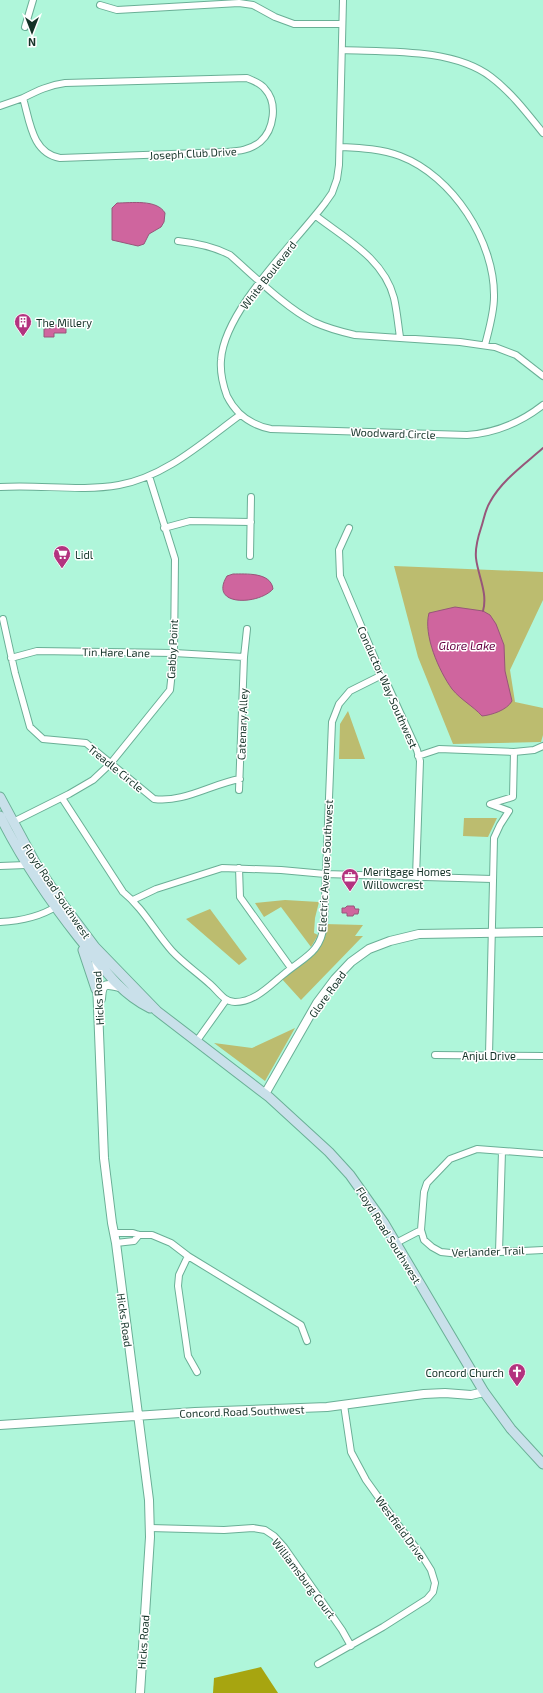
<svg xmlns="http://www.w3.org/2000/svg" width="543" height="1693" font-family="'Exo 2',sans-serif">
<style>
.green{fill:#bcbc6f}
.forest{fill:#a7a510}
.water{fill:#cf659e;stroke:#97567a}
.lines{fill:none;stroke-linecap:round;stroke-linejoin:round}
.stream{stroke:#97567a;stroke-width:2}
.minor-casing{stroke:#6aaf96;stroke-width:8}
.tertiary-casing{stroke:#6aaf96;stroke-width:10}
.secondary-casing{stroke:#6aaf96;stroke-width:11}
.minor{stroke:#fff;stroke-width:6}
.tertiary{stroke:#fff;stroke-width:8}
.secondary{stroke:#c9e0ea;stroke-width:9}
.labels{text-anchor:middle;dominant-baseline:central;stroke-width:3;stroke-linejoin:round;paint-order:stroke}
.street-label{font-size:11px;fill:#143227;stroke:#fff}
.poi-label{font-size:11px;fill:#143227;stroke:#fff;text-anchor:start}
.water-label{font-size:12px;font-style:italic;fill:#650042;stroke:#fff}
</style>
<rect width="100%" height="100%" fill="#aff6da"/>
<path class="green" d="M394,566L543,572V600L510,670L515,702L543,708V735L541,742L453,744L418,657Z
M348,711L365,759H339L340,724Z
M464,818H497L488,837L463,836Z
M285,900L319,902L315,918L314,933L318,935L311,947L281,907L264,917L255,903Z
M210,909L247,959L239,965L186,919Z
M324,924L363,925L355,936H363L301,1000L281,978L308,956L323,935Z
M295,1028L265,1081L214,1043L252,1048Z"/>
<path class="forest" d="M261,1667L278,1693H213L214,1678Z"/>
<path class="water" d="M117,203C131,203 157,199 165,213L164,222L161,227L149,234L144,244L138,246L112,240V208Z
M54,325H58L59,328H66V333H54V337H44V329L54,328Z
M233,574C246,574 271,572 273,589C259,605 208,607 227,576Z
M455,607L483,611L490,615L496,624L504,645L505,671L512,701C507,710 492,715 482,716C473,706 461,700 452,689C439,671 423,635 429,613Z
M347,906H354L355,909H359L358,914H354L353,916H347V913H342V908H345Z"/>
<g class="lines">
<path class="stream" d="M483,611C488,593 478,576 476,558C475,548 478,537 481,528C484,519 485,510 490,502C502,480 525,464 543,448"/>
<defs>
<path id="minor" d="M343,0L339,165L337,179L332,193L325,203C295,243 224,310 221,360C220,372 223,385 227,396C236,414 250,425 271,429L467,435C496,433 520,423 543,405
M100,5L117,10L239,3L253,5L275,17L294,24H342
M25,27L33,0
M342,50C387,52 453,48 491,77C511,92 527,113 543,133
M247,78C253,81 261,83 265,89C278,103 274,130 260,142C250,150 239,151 227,152L60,158C32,153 30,122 23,98C37,91 49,85 65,83Z
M0,106L23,98
M341,147C361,148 382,149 400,156C453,176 495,242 494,297C494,313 489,329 485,345
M316,216C346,239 384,259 394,298C397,311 398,324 400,337
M178,241C197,243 213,246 230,255C254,276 286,308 314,322C327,328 342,332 355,335L460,342L495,347L516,355L543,376
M0,487C39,484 80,492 119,485C165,477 203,442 240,415
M164,528L190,521L251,522
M349,528L339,550L340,576L376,661L380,676L388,686L417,750L420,761L416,877
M250,556L251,497
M3,619L15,673L30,727L43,739L86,743L154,799C184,803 211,784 240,779
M11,658L37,651L174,653L244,657
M418,756L439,749L514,752L534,750L543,746
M239,790L244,657L247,629
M62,798L123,892C143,908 155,932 172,951C183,963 198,973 211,985C218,991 224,1002 235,1002C255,1002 269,986 284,974C304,957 321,953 324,924L332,722L339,704L350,691L380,676
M13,822L69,794L93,780L111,763L170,690L174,653L175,559L149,476
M0,866L26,865
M239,868L240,897L291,968
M133,900L156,889L222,868L281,870L325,874L492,879
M0,922C20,921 40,917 57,906
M196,1042L226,1000
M435,1055L543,1056
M489,1055L494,838L500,825L509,811L490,804L513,797L514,752
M543,1154L477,1149L450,1159L427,1183L424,1192L421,1230L424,1240L432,1247L441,1252L460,1254L543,1250
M114,1233H133L139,1235H152L171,1243L188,1256L301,1325L307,1341
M116,1243L134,1241L139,1235
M396,1243L421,1230
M499,1252L502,1151
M188,1256L179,1275L178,1286L188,1356L197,1372
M150,1528L224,1530L253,1528L265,1530L274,1536L284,1547L342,1630L351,1646
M318,1664L383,1627L427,1599L433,1592L435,1583L431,1570L421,1554L399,1526L366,1480L351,1452L344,1405"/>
<path id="tertiary" d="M96,958L104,1158L112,1223L116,1243L149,1500L150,1537L140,1693
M101,999C102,984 104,983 119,987
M265,1094L317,1003L335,979L351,962L369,949L390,941L419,934L543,932
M0,1425L195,1412L327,1407L424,1394L445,1393L471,1395L484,1392"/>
<path id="secondary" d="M0,797L36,864L62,903L95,947L157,1011L269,1097L329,1152L350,1175L384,1223L484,1392L511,1429L543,1464
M0,816C22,860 49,900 79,938C101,965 119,993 150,1008
M83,950L96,989"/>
</defs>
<use href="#minor" class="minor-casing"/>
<use href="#tertiary" class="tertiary-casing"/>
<use href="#secondary" class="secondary-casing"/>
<use href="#minor" class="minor"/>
<use href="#tertiary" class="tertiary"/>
<use href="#secondary" class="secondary"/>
</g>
<defs>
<symbol id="building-pin" viewBox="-11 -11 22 30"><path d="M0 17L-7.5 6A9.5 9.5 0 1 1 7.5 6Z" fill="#b3337f" stroke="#fff"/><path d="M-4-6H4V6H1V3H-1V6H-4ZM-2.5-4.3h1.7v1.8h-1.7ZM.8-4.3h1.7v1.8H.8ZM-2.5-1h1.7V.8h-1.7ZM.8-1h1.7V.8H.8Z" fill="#fff"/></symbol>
<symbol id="supermarket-pin" viewBox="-11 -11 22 30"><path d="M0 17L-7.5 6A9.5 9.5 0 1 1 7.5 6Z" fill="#b3337f" stroke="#fff"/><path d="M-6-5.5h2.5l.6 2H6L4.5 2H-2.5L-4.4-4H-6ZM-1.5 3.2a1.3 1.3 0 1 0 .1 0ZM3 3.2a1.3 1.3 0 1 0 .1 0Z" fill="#fff"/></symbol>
<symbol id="office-pin" viewBox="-11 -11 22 30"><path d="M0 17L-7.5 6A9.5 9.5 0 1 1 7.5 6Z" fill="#b3337f" stroke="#fff"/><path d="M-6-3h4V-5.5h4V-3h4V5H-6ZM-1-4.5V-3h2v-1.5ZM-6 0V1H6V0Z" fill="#fff"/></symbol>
<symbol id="church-pin" viewBox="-11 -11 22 30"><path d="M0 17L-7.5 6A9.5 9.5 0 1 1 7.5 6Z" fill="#b3337f" stroke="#fff"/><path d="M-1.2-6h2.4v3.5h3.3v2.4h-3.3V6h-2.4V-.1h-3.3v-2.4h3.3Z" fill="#fff"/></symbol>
</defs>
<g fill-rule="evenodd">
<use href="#building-pin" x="13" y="312" width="20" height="27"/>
<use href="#supermarket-pin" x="52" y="544" width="20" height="27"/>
<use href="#office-pin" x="340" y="867" width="20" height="27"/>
<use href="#church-pin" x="507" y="1362" width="20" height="27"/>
</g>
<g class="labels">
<g class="street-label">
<text transform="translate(193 153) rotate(-3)">Joseph Club Drive</text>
<text transform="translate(268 275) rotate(-52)">White Boulevard</text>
<text transform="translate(393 433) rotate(2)">Woodward Circle</text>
<text transform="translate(172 649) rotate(-87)">Gabby Point</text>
<text transform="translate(116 652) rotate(1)">Tin Hare Lane</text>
<text transform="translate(388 687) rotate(66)">Conductor Way Southwest</text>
<text transform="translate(242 724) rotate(-88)">Catenary Alley</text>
<text transform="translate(116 768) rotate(39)">Treadle Circle</text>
<text transform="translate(325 866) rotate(-87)">Electric Avenue Southwest</text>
<text transform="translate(57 891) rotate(56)">Floyd Road Southwest</text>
<text transform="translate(327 994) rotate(-54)">Glore Road</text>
<text transform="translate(98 998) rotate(-93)">Hicks Road</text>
<text x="489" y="1055">Anjul Drive</text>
<text transform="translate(389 1235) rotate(58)">Floyd Road Southwest</text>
<text transform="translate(488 1251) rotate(-2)">Verlander Trail</text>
<text transform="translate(125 1320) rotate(82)">Hicks Road</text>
<text transform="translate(242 1411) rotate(-2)">Concord Road Southwest</text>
<text transform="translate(401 1528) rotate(54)">Westfield Drive</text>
<text transform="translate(304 1578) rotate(53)">Williamsburg Court</text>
<text transform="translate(143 1642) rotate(-86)">Hicks Road</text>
</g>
<g class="poi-label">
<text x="36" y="322">The Millery</text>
<text x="75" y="554">Lidl</text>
<text x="363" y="871">Meritgage Homes<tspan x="363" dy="13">Willowcrest</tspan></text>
<text x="504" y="1372" text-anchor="end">Concord Church</text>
</g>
<g class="water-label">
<text x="467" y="645">Glore Lake</text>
</g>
</g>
<g transform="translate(32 32) rotate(180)" stroke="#ffffff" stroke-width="3" paint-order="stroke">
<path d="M0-3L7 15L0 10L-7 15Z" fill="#143227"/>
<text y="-6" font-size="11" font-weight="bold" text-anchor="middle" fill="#143227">N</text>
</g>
</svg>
